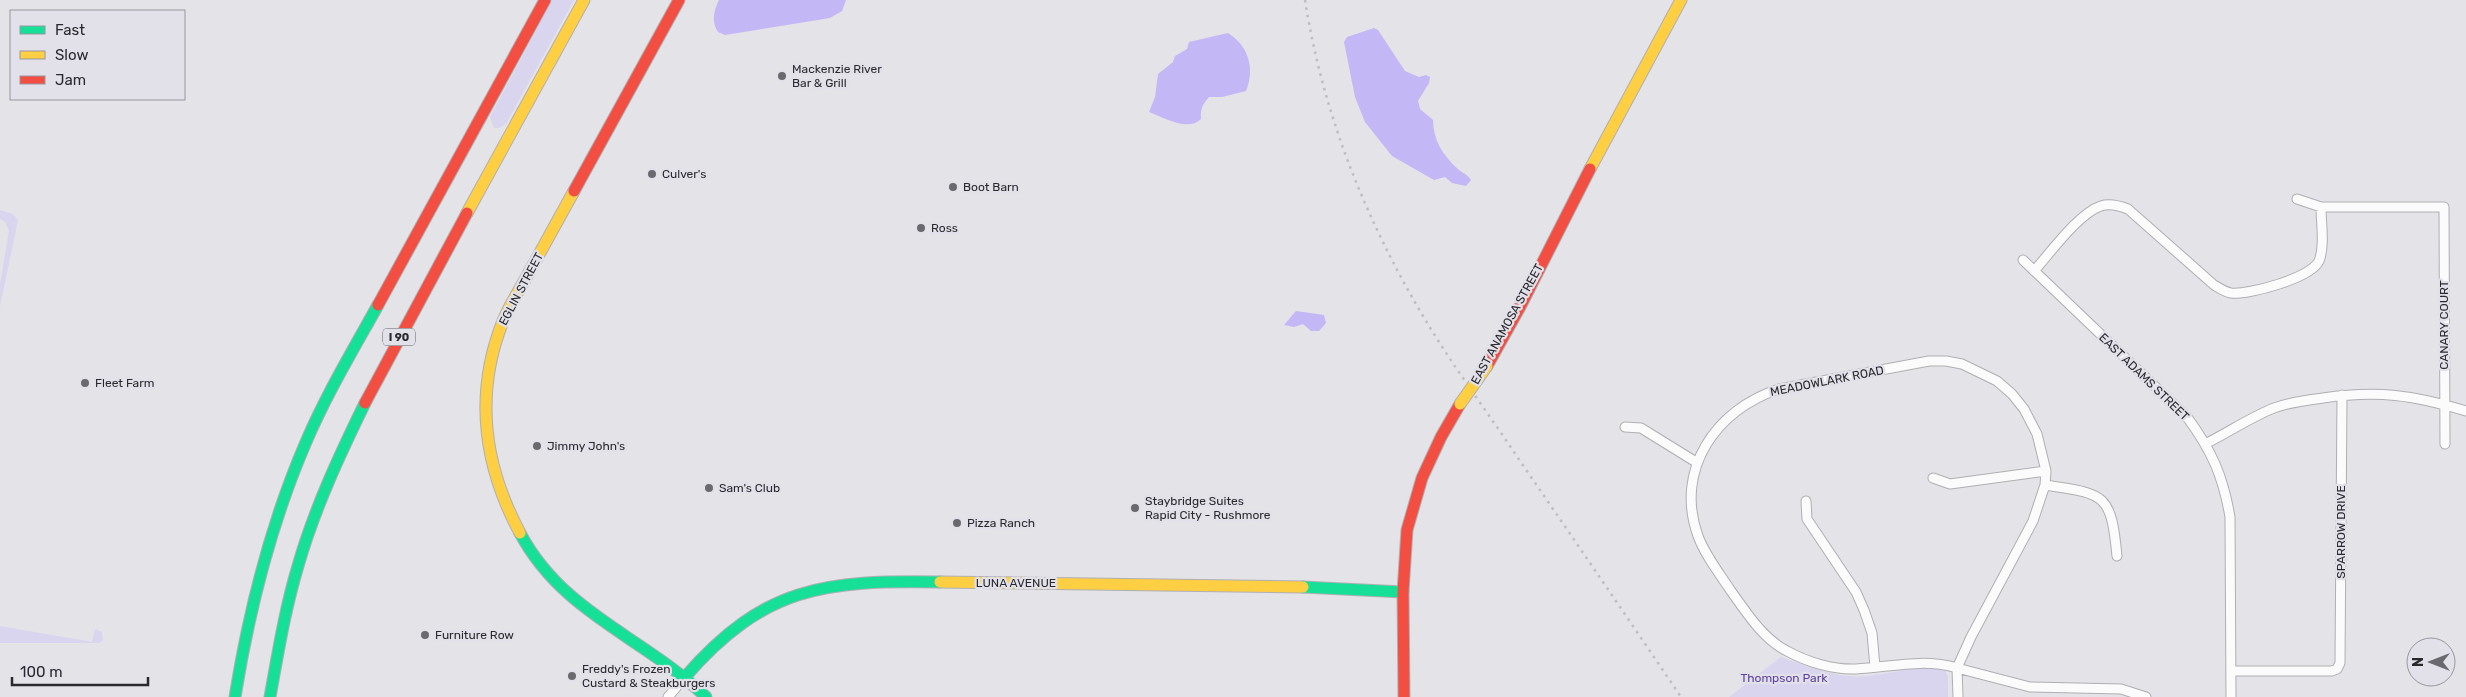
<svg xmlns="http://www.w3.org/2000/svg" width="2466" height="697" font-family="Rubik,sans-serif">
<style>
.green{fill:#d9d5ef}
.water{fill:#c3b7f5}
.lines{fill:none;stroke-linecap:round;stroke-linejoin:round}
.street-casing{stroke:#afafb3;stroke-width:11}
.fast-casing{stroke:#afafb3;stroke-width:13}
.slow-casing{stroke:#afafb3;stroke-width:13}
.jam-casing{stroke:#afafb3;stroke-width:13}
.street{stroke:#fbfbfc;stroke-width:9}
.fast{stroke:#16e098;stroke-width:11}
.slow{stroke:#ffcf43;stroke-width:11}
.jam{stroke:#f24e42;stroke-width:11}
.rail{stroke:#bebebe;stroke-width:2.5;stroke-dasharray:2.5 5;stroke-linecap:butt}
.slow-bridge-casing{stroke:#afafb3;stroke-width:13;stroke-linecap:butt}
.slow-bridge{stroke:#ffcf43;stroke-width:11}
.poi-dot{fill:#6a696e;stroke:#e2e1ea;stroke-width:2}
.labels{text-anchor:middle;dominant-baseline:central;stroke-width:4.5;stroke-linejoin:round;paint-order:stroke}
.shield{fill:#e2e1ea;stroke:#606065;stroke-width:1}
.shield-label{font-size:11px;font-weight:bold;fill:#29282c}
.poi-label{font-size:12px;fill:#29282c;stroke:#e2e1ea;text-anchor:start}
.street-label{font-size:12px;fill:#29282c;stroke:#e2e1ea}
.park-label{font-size:12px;fill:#5c3fa2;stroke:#e2e1ea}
</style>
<rect width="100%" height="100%" fill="#e3e3e8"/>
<path class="green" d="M552,0H574L506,124L499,128H494L490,117Z
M0,210L13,214L18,220L0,306V284L9,231L5,222L0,219Z
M0,626L92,642L95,629L102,632L103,640L99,643H0Z
M1781,657C1808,667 1838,679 1868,676C1893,674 1919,663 1945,671L1948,677V697H1729Z"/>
<path class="water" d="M719,0H846L842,11L830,18L725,35L718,32C711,22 714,10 719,0Z
M1374,28L1378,30L1405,71L1419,77L1426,75L1430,77L1429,83L1418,101L1420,109L1433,120C1433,140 1443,156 1459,170C1464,174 1467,174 1471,180L1466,186L1452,183L1445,177L1434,180L1392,156L1365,122L1355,97L1344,42L1347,37Z
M1228,33C1249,46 1255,69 1246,91L1222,97H1209C1203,104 1200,109 1201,119C1188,132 1165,118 1149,112L1155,97L1158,74L1173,62L1175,56L1187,49L1189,42Z
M1296,311L1324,315L1326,323L1319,331H1311L1303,324L1294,327L1284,325Z"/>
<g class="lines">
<defs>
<path id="street" d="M2297,199L2321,207
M2023,260L2187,417C2212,451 2223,476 2230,517L2231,697
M2034,271C2051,252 2079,213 2101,206C2110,203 2120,206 2128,209L2214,285C2219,288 2225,292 2231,293C2249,295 2311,278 2319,261C2325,246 2321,223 2321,207H2444L2445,444
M1625,427L1641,428L1696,462
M2207,443C2229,432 2251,417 2274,408C2290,402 2307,400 2323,398C2378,390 2413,395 2466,411
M1933,478L1950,484L2046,471
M2045,485C2105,494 2111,493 2117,556
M1806,501L1807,519L1856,592L1864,610L1872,633L1875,667
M2231,671H2332L2337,669L2340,663L2342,395
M668,697L685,677
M1958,697L1957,668C1923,658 1891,667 1856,669C1833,670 1807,662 1787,651C1763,639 1746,612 1731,591C1719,573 1705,555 1698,536C1674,470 1716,409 1779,389L1929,361H1946L1962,364L1997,381L2012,394L2024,409L2037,434L2046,471L2045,485L2033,521L1971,637L1957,668L2030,687L2121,689L2146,697"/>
<path id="fast" d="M520,533C563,614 644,637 706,697
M1303,587L1403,592
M685,677C764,586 825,580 940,582
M235,697C249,610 271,523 306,442C326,395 353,350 378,305
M270,697C278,653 285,609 298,566C314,510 339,456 365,403"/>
<path id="slow" d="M1590,169L1681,0
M467,213L584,0
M520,533C483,464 474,394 503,321C509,306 518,292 526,278C542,249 558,220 574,191
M940,582L1303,587"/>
<path id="jam" d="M574,191L679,0
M378,305L545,0
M1487,366L1521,305L1590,169
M365,403L467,213
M1404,697L1403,592L1407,530L1422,478L1441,437L1460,404"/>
</defs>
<use href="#street" class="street-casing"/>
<use href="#fast" class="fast-casing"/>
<use href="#slow" class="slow-casing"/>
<use href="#jam" class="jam-casing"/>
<use href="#street" class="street"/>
<use href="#fast" class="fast"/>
<use href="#slow" class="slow"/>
<use href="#jam" class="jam"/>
<path class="rail" d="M1305,0C1324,122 1373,238 1439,342C1464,381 1492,419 1518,458C1573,538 1627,617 1681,697"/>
<defs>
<path id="slow-bridge" d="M1460,404L1487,366"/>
</defs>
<use href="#slow-bridge" class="slow-bridge-casing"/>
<use href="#slow-bridge" class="slow-bridge"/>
</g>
<g class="poi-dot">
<circle cx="782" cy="76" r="5"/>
<circle cx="652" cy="174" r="5"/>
<circle cx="953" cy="187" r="5"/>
<circle cx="921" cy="228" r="5"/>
<circle cx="85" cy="383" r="5"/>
<circle cx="537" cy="446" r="5"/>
<circle cx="709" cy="488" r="5"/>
<circle cx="1135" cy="508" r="5"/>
<circle cx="957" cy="523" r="5"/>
<circle cx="425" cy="635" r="5"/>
<circle cx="572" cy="676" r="5"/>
</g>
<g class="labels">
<rect class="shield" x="383" y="328.5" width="32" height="17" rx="4"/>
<g class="shield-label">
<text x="399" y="337">I 90</text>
</g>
<g class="poi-label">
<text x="792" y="69">Mackenzie River<tspan x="792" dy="14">Bar &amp; Grill</tspan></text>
<text x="662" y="174">Culver's</text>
<text x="963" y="187">Boot Barn</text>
<text x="931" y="228">Ross</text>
<text x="95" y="383">Fleet Farm</text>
<text x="547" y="446">Jimmy John's</text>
<text x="719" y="488">Sam's Club</text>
<text x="1145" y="501">Staybridge Suites<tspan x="1145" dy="14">Rapid City - Rushmore</tspan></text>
<text x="967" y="523">Pizza Ranch</text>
<text x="435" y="635">Furniture Row</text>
<text x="582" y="669">Freddy's Frozen<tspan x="582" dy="14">Custard &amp; Steakburgers</tspan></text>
</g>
<g class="street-label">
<text transform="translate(521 289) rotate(-62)">EGLIN STREET</text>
<text transform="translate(1507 324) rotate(-61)">EAST ANAMOSA STREET</text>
<text transform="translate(2444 325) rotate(-90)">CANARY COURT</text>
<text transform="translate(2144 377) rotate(44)">EAST ADAMS STREET</text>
<text transform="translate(1827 381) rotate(-11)">MEADOWLARK ROAD</text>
<text transform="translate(2341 532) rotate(-90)">SPARROW DRIVE</text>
<text x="1016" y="583">LUNA AVENUE</text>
</g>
<g class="park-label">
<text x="1784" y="678">Thompson Park</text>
</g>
</g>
<rect x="10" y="10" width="175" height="90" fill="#e2e1ea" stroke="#98979e"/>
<rect x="20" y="26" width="25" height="8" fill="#16e098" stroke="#98979e"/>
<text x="55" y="35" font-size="15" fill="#29282c">Fast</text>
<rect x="20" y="51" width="25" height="8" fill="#ffcf43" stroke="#98979e"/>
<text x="55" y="60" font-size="15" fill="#29282c">Slow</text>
<rect x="20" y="76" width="25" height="8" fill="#f24e42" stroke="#98979e"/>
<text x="55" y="85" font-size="15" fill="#29282c">Jam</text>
<g transform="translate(2431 662) rotate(270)"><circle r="24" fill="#e2e1ea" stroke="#98979e"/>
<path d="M0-4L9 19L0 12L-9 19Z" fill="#6a696e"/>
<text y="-8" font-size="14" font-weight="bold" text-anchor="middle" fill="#29282c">N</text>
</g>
<path d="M12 677v8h136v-8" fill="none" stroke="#29282c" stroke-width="2.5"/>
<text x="20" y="677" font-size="15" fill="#29282c" stroke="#e2e1ea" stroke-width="4" paint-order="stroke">100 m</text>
</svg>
